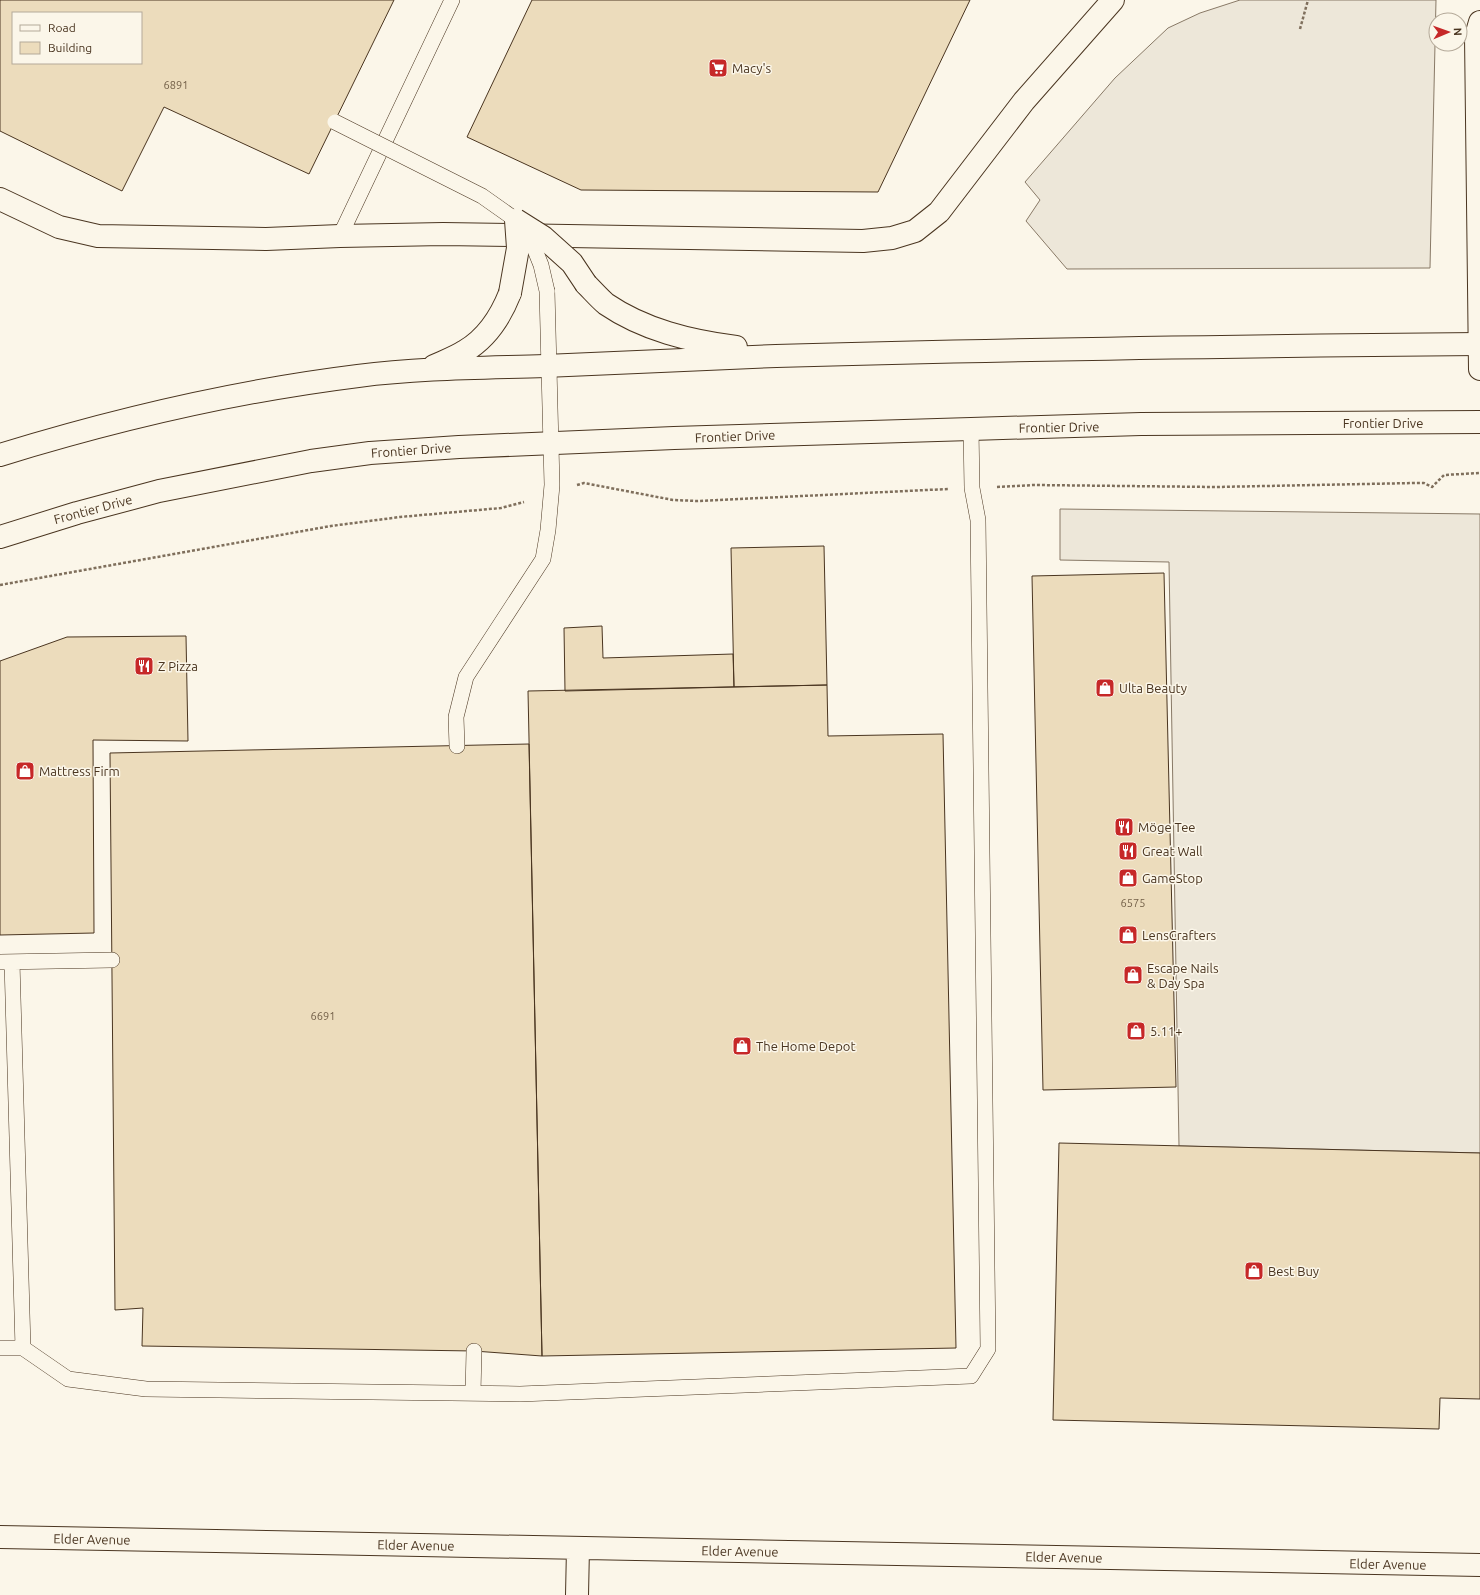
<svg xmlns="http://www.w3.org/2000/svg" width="1480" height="1595" font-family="Ubuntu,sans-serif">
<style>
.parking{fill:#ede7d9;stroke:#887966}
.building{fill:#ecdcbc;stroke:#4a3520;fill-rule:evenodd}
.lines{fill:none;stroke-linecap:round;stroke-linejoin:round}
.service-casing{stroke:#4a3520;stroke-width:16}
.minor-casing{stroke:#4a3520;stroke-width:24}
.secondary-casing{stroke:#4a3520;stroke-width:24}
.path{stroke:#7f6f5c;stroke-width:2.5;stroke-dasharray:3 2;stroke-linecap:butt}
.service{stroke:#fbf6e9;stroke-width:15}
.minor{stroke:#fbf6e9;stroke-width:22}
.secondary{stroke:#fbf6e9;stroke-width:22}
.service-bridge-casing{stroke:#4a3520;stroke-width:16;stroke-linecap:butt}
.secondary-bridge-casing{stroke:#4a3520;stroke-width:24;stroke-linecap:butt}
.service-bridge{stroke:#fbf6e9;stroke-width:15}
.secondary-bridge{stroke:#fbf6e9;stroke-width:22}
.labels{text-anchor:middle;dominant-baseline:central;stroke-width:3;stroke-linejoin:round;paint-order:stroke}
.number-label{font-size:11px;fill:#725f47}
.poi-label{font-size:13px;fill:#4a3520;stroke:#fbf6e9;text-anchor:start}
.street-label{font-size:13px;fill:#4a3520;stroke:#fbf6e9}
</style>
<rect width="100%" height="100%" fill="#fbf6e9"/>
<path class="parking" d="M1240,0H1436L1430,268L1067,269L1026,221L1040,200L1025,182L1115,78L1168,28L1200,13Z
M1060,509L1480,514V1153L1179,1146L1169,562L1060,560Z"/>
<path class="building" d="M0,0H394L309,174L164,107L122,191L0,131ZM13,13H141V63H13Z
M532,0H970L878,192L581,190L467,137Z
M824,546L827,685L734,687L731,548Z
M1164,573L1176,1087L1043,1090L1032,576Z
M602,626L603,658L733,654L734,687L565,691L564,628Z
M186,636L188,741L93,740L94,933L0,935V661L67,637Z
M827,685L828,736L943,734L956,1348L542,1356L528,691Z
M529,744L542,1356L474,1351L142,1346L143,1308L115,1310L110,753Z
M1059,1143L1480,1153V1399L1440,1398L1439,1429L1053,1420Z"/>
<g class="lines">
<defs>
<path id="service" d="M340,236L452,0
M457,746L456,717L466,677L543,559L548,530L552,485L547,291
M0,962L112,960
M0,1348H23L12,962
M23,1348L68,1379L146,1389L520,1394L971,1376L988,1349L978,520L972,488L971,429
M473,1393L474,1351"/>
<path id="minor" d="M1480,22L1476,36L1480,369
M0,199L59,227L98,236L266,239L340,236L443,234L863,241L892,238L915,231L939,212L1024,101L1113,0
M0,1537L1480,1565
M577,1595L578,1548"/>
<path id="secondary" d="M586,284C593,291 599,298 606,304C644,330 690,341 736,347
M434,366C445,361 456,357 465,351C487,338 501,316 510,293
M0,455C117,419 237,391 358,376C420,368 482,368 545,366C622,363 699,359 776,356C1011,349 1245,346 1480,344
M0,537L77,513L159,491L311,461L370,453L459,447L674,438L971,429L1141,424L1480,422"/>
</defs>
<use href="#service" class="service-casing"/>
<use href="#minor" class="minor-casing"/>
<use href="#secondary" class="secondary-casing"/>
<path class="path" d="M1300,29L1308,0
M577,485L584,483L673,500L698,501L948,489
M997,487L1034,485L1216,487L1415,483H1424L1432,487L1444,475L1480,473
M0,585L331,526L400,517L501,508L524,502"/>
<use href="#service" class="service"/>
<use href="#minor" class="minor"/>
<use href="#secondary" class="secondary"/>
<defs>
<path id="service-bridge" d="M335,122L482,196L516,220L531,240L541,265L547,291"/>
<path id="secondary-bridge" d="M516,220L543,237L572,263L586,284
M510,293L518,248L516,220"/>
</defs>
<use href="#service-bridge" class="service-bridge-casing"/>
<use href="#secondary-bridge" class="secondary-bridge-casing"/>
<use href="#service-bridge" class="service-bridge"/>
<use href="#secondary-bridge" class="secondary-bridge"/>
</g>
<defs>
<symbol id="supermarket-square" viewBox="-11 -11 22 22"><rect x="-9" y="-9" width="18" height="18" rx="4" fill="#c62828" stroke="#fbf6e9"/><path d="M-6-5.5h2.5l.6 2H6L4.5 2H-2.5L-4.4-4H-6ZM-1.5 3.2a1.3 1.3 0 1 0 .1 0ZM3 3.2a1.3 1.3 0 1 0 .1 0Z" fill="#fff"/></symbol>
<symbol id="restaurant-square" viewBox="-11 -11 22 22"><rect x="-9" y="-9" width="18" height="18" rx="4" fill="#c62828" stroke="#fbf6e9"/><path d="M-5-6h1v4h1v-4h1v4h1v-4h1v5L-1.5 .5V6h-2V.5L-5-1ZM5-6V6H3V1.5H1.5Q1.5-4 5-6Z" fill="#fff"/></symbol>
<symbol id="shop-square" viewBox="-11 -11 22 22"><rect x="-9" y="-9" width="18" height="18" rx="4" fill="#c62828" stroke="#fbf6e9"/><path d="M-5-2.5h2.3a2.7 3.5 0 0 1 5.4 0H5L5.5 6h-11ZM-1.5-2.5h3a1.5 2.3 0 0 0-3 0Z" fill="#fff"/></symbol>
</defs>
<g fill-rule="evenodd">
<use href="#supermarket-square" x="707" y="57" width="22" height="22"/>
<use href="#restaurant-square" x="133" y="655" width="22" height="22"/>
<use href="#shop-square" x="1094" y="677" width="22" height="22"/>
<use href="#shop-square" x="14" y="760" width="22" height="22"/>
<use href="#restaurant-square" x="1113" y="816" width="22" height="22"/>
<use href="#restaurant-square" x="1117" y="840" width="22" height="22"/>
<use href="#shop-square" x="1117" y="867" width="22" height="22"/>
<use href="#shop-square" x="1117" y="924" width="22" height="22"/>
<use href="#shop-square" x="1122" y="964" width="22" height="22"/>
<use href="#shop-square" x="1125" y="1020" width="22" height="22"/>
<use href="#shop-square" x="731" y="1035" width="22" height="22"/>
<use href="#shop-square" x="1243" y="1260" width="22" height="22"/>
</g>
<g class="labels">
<g class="number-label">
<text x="176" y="85">6891</text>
<text x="1133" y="903">6575</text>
<text x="323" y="1016">6691</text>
</g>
<g class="poi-label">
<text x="732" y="68">Macy's</text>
<text x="158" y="666">Z Pizza</text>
<text x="1119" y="688">Ulta Beauty</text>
<text x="39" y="771">Mattress Firm</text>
<text x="1138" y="827">Möge Tee</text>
<text x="1142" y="851">Great Wall</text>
<text x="1142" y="878">GameStop</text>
<text x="1142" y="935">LensCrafters</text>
<text x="1147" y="968">Escape Nails<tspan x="1147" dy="15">&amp; Day Spa</tspan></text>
<text x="1150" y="1031">5.11+</text>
<text x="756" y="1046">The Home Depot</text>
<text x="1268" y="1271">Best Buy</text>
</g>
<g class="street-label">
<text x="1383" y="423">Frontier Drive</text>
<text transform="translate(1059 427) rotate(-1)">Frontier Drive</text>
<text transform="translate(735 436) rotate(-2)">Frontier Drive</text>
<text transform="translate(411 450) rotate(-4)">Frontier Drive</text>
<text transform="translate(93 509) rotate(-15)">Frontier Drive</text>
<text transform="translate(92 1539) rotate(1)">Elder Avenue</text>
<text transform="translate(416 1545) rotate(1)">Elder Avenue</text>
<text transform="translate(740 1551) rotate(1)">Elder Avenue</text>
<text transform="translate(1064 1557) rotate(1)">Elder Avenue</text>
<text transform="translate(1388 1564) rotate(1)">Elder Avenue</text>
</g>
</g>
<rect x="12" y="12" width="130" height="52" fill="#fbf6e9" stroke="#b4a999"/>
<rect x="20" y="25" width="20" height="6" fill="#fbf6e9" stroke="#b4a999"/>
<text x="48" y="32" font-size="12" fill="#4a3520">Road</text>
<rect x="20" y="42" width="20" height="12" fill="#ecdcbc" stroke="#b4a999"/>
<text x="48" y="52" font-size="12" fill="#4a3520">Building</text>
<g transform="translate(1448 32) rotate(88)"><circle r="19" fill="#fbf6e9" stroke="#b4a999"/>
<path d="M0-3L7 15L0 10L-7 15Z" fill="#c62828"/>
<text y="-6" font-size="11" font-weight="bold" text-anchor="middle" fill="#4a3520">N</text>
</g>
</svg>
